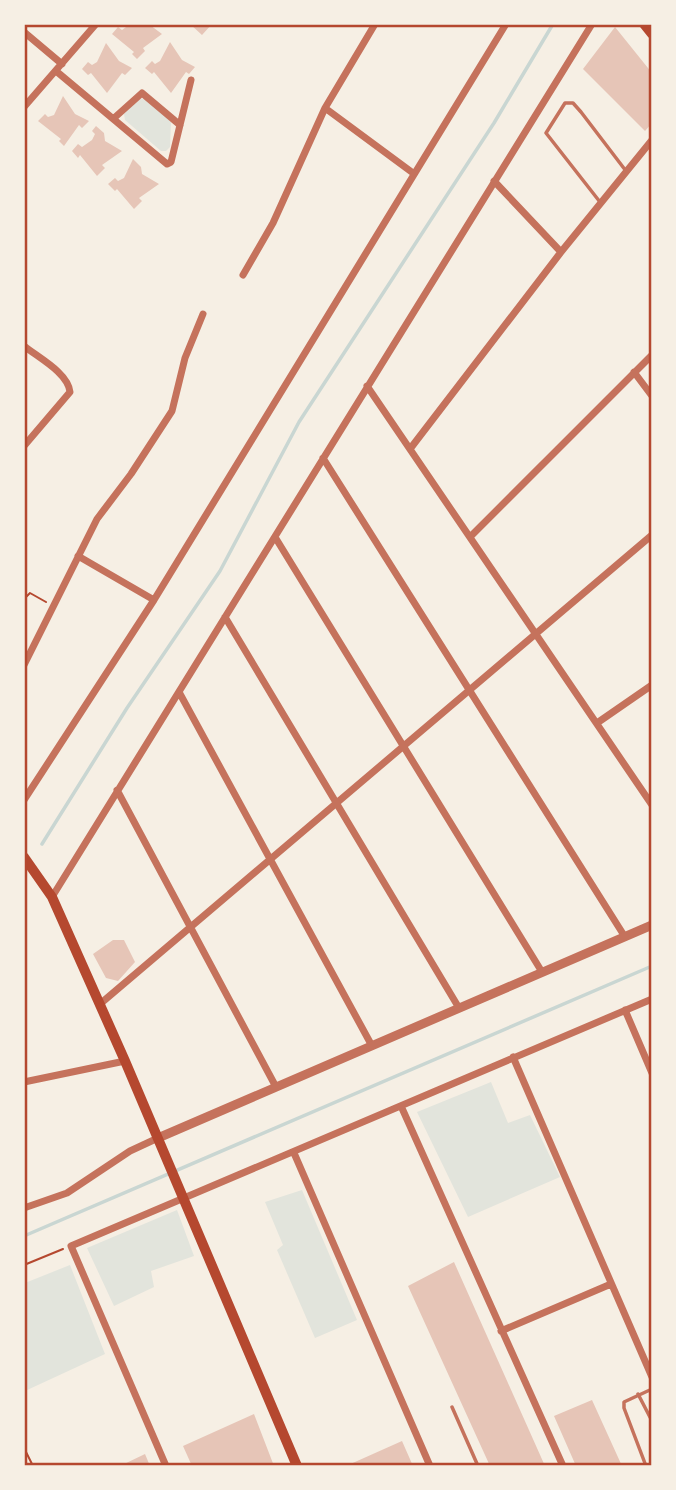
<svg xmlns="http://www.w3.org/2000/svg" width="676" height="1490" font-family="Cabin,sans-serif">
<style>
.green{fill:#e2e4dc}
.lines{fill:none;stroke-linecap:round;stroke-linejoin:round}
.stream{stroke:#c9d6d2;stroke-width:3.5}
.building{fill:#e6c5b7}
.path{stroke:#b5482f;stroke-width:2}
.service{stroke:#c5725c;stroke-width:3.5}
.minor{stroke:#c5725c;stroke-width:7}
.tertiary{stroke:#c5725c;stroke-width:9}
.secondary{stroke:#b5482f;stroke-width:10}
.primary{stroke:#b5482f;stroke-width:10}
.neatline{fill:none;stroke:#b5482f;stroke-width:2.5}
</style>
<rect width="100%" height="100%" fill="#f6efe4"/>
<path class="green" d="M138,98L148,100L171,122L170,147L166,151H161L125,120L124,114Z
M491,1082L508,1123L530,1115L560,1177L468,1217L417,1112Z
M302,1190L357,1320L315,1338L277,1250L283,1245L265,1202Z
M177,1210L194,1256L151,1271L154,1287L114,1306L87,1248Z
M70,1265L105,1354L25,1391V1283Z"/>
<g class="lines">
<path class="stream" d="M42,844L127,708L220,571L299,422L494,123L553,24
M24,1236L652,966"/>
</g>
<path class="building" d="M130,24L150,25L162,34L143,48L145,51L137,59L132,54L134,52L112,34L118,27L122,30Z
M190,24H212L202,35Z
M615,27L652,73V123L645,131L583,69Z
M170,42L182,60L195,67L189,74L186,72L171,93L154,72L152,74L145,68L152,61L155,64L160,61Z
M106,43L119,61L132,68L125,75L122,73L107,93L91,73L88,75L82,69L88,62L92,65L97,62Z
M63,96L75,114L89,121L82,128L79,125L64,146L59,141L61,139L38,121L45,114L48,117L54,115Z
M96,126L104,133L105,141L122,151L102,165L105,168L97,176L80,155L78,158L72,151L78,144L82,147L92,140L95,134L92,131Z
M133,159L141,167L142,174L159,184L139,198L142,201L134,209L117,189L115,191L108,184L115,178L118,181L124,178Z
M113,940H124L135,962L118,981L106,978L93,954Z
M454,1262L545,1466H490L408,1286Z
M592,1400L622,1466H576L554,1416Z
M254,1414L274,1466H192L183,1446Z
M402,1441L413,1466H346Z
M145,1454L150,1466H120Z"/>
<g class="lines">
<path class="path" d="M24,599L30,593L46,602
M24,1265L63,1249
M24,1448L33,1466"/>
<path class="service" d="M600,202L546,133L565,103H573L581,112L626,171
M638,1394L652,1421
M452,1407L478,1466
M646,1466L624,1408V1402L652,1389"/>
<path class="minor" d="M24,32L62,64
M56,71L167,164L171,162L191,80
M24,107L96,24
M325,108L413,173
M113,119L142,93L180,125
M494,181L561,252
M243,275L273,223L325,108L375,24
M24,346C39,358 68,373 70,392L24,446
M634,372L652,396
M367,386L652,805
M410,449L561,252L652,140
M323,458L625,937
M275,537L542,972
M470,537L652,355
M78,556L154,600
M225,617L459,1008
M24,665L97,519L131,474L172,411L185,358L203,314
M179,692L372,1046
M597,723L652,685
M117,790L276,1087
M24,800L154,600L506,24
M52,897L592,24
M100,1004L652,535
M625,1010L652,1073
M513,1057L652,1377
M24,1082L125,1061
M401,1106L563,1466
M294,1153L430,1466
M24,1208L67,1193L130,1151L158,1138
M501,1331L611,1284
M166,1466L71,1246L652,999"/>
<path class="tertiary" d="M158,1138L652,925"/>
<path class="secondary" d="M24,857L52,897L125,1061L297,1466"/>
<path class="primary" d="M644,24L652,34"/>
</g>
<rect width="676" height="1490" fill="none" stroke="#f6efe4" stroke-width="52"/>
<rect x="26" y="26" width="624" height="1438" class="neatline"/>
</svg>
